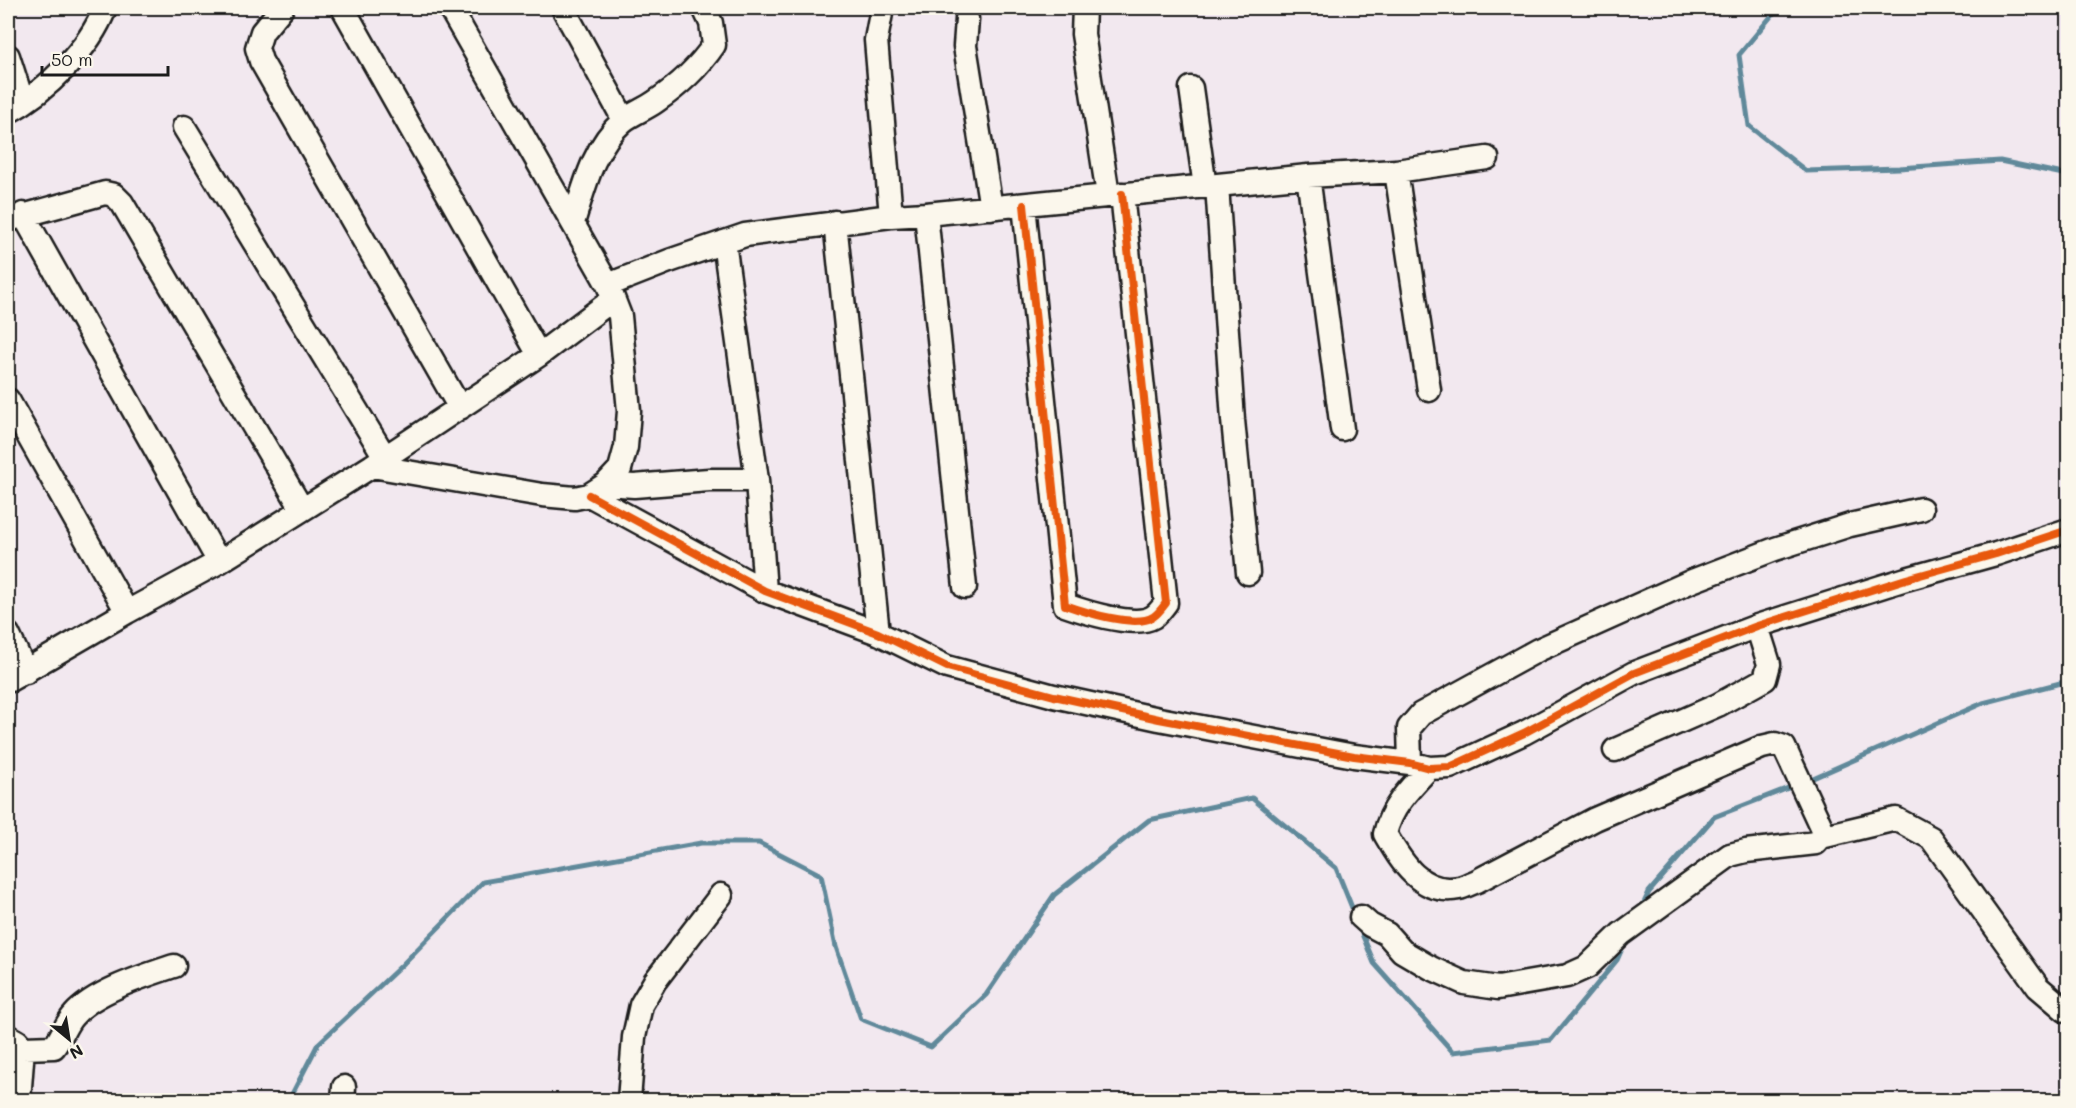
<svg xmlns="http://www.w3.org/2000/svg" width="2076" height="1108" font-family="Mali,sans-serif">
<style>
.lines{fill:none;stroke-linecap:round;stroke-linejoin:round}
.stream{stroke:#60899a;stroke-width:5}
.minor-casing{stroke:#1c1c1c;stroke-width:27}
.minor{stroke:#fbf7ec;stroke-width:22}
.cycleway-casing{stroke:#fbf7ec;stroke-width:11}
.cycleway{stroke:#e8590c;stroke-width:8}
</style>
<rect width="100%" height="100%" fill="#f2e8ef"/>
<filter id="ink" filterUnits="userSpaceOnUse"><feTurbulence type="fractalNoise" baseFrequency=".0167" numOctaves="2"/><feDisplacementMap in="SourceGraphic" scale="12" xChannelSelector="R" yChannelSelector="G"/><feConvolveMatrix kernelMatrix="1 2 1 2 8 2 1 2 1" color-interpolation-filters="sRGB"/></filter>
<g filter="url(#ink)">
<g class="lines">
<path class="stream" d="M1778,8L1739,55L1749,126L1806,171L1899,168L2000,161L2068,175
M1804,782L1983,703L2068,681
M1641,909L1649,892L1714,817L1796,785
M1360,929L1374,963L1453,1052L1551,1040L1617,960L1625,942
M289,1100L318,1044L402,965L483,882L701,843H759L821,875L836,947L861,1019L931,1047L986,995L1054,895L1149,820L1252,798L1336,868L1355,915"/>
<defs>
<path id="minor" d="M282,8L262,32L257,48L261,61L460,408
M343,8L539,355
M563,8L624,120
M882,8L876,40L891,216
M1084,8L1083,34L1108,195
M967,19L965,46L991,208
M8,56L23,103
M1191,88L1205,187
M8,112C46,92 90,48 105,8
M184,127L385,457
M1396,171L1429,390
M1308,176L1342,429
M1217,185L1233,420L1248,573
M1024,205L1065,605C1085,612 1135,628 1153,617C1159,613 1162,608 1166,603L1122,194
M23,214L219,562
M926,214L965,587
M8,220L105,193L114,195L122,203L302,509
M835,222L878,633
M573,223C584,188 593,147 623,121C632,114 645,109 655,102C677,87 699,67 714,45L711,23L704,8
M724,242L757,480L765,591
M608,285L669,261L745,235L891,216L926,214L1308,176L1396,171L1487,158
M8,400L127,612
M372,466L542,495L575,498L589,495L606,484L620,469L626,447L629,411L620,316L608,285L450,8
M606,484L634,486L709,480H757
M589,495L765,591L878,633L947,667L1054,696L1159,719L1354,756L1410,763L1429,768L1450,767L1524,733L1634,673L1757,626L1906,579L1996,554L2068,530
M8,634L26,672
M8,681L127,612L219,562L372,466L539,355L604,306H616
M1615,750L1718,705L1765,679L1769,664L1757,626
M1410,763L1409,728L1421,714L1538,650L1692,581L1775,549L1850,525L1921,509
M1821,837L1896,819L1931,838L2038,987L2065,1010H2068
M1361,917L1370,925L1387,934L1402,951L1431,968L1464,983L1498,988L1567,976L1587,967L1621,934L1730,855L1746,851L1816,843L1821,837L1822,829L1784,747L1775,744L1762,747L1595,819L1477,881C1471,883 1465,887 1459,888C1421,896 1401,861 1385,834C1391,807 1410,788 1429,768
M8,1036L17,1041L23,1048L19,1100
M23,1048L54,1047C62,1037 65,1024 74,1015C95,991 144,976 174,966
M343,1100L344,1087
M629,1100L634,1037L641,1005L655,981L721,895"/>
</defs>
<use href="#minor" class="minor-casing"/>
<use href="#minor" class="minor"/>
<defs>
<path id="cycleway" d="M1024,205L1065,605C1085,612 1135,628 1153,617C1159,613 1162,608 1166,603L1122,194
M589,495L765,591L878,633L947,667L1054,696L1159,719L1354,756L1410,763L1429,768L1450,767L1524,733L1634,673L1757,626L1906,579L1996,554L2068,530"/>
</defs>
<use href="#cycleway" class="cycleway-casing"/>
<use href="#cycleway" class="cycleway"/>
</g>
</g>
<rect width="2076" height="1108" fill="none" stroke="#fbf7ec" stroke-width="30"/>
<rect x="15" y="15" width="2046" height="1078" fill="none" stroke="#1c1c1c" stroke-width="2" filter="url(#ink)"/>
<g transform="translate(69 1039) rotate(150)" stroke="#fbf7ec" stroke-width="4.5" paint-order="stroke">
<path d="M0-4.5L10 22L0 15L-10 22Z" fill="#1c1c1c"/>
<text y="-9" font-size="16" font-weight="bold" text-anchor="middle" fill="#1c1c1c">N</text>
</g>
<path d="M42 66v9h126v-9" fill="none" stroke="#1c1c1c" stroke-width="3"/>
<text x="51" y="66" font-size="18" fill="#1c1c1c" stroke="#fbf7ec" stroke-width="4.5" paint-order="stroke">50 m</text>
</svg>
